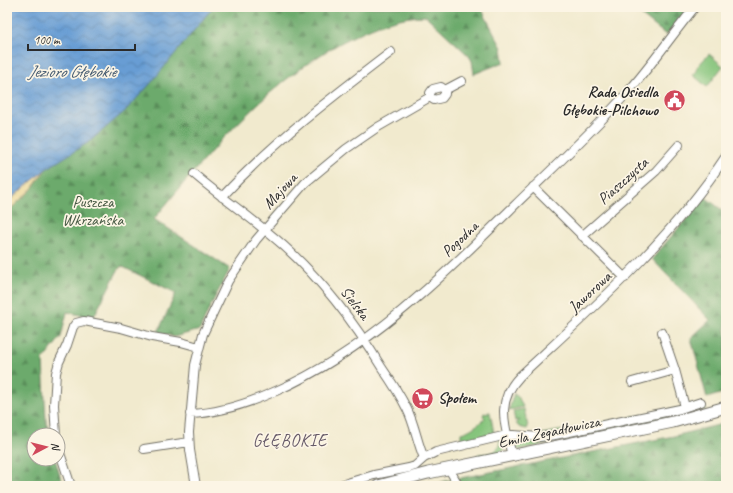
<svg xmlns="http://www.w3.org/2000/svg" width="733" height="493" font-family="Caveat,sans-serif">
<style>
.green{fill:#85c47c;stroke:#587854}
.forest{fill:url(#forest-firs);stroke:#4c6a4c}
.sand{fill:url(#sand-dots);stroke:#8c8264}
.water{fill:url(#water-waves);stroke:#496480}
.lines{fill:none;stroke-linecap:round;stroke-linejoin:round}
.street-casing{stroke:#706e64;stroke-width:10}
.secondary-casing{stroke:#706e64;stroke-width:13}
.street{stroke:#fff;stroke-width:8}
.secondary{stroke:#fff;stroke-width:11}
.labels{text-anchor:middle;dominant-baseline:central;stroke-width:3.5;stroke-linejoin:round;paint-order:stroke}
.poi-label{font-size:16px;font-weight:bold;fill:#2b2b2b;stroke:#fcf5e5;text-anchor:end}
.street-label{font-size:16px;fill:#2b2b2b;stroke:#fcf5e5}
.park-label{font-size:16px;fill:#465943;stroke:#fcf5e5}
.water-label{font-size:17px;font-style:italic;fill:#43596f;stroke:#fcf5e5}
.neighbourhood-label{font-size:17px;letter-spacing:1px;fill:#675b69;stroke:#fcf5e5}
</style>
<defs>
<pattern id="forest-firs" width="22" height="20" patternUnits="userSpaceOnUse"><rect width="22" height="20" fill="#6caa6c"/><path d="M5 1l3.5 6h-7zM16 11l3.5 6h-7z" fill="#598b59"/></pattern>
<pattern id="sand-dots" width="8" height="8" patternUnits="userSpaceOnUse"><rect width="8" height="8" fill="#eeda9e"/><path d="M2 2h.1M6 6h.1" fill="none" stroke="#cb8" stroke-width="1.8" stroke-linecap="round"/></pattern>
<pattern id="water-waves" width="16" height="10" patternUnits="userSpaceOnUse"><rect width="16" height="10" fill="#679dd4"/><path d="M0 5q4-4 8 0t8 0" fill="none" stroke="#5580ac"/></pattern>
</defs>
<rect width="100%" height="100%" fill="#fcf5e5"/>
<filter id="ink" filterUnits="userSpaceOnUse"><feTurbulence type="fractalNoise" baseFrequency=".025" numOctaves="2"/><feDisplacementMap in="SourceGraphic" scale="8" xChannelSelector="R" yChannelSelector="G"/><feConvolveMatrix kernelMatrix="1 2 1 2 8 2 1 2 1" color-interpolation-filters="sRGB"/></filter>
<filter id="wash" filterUnits="userSpaceOnUse"><feTurbulence type="fractalNoise" baseFrequency=".012" numOctaves="4" result="noise"/><feDisplacementMap in="SourceGraphic" scale="16" xChannelSelector="R" yChannelSelector="G"/><feGaussianBlur stdDeviation="0.9" result="paint"/><feColorMatrix in="noise" values="0 0 0 0 0 0 0 0 0 0 0 0 0 0 0 0 0 1.4 0 .05"/><feComposite in="paint" operator="in"/></filter>
<g filter="url(#wash)">
<rect width="100%" height="100%" fill="#f1eace"/>
<path class="green" d="M709,54L723,66L707,87L693,75L697,71V67Z
M514,393V395L518,396L523,407L509,410Z
M702,404L707,409L519,450L513,445L515,439Z
M524,409L528,427L527,429L519,427L516,423L519,420L515,421L513,411Z
M488,412H490L494,433L461,441V433C470,431 479,424 485,418L483,416L484,413L488,414Z
M500,440L504,442L506,444C504,458 489,455 478,456V454C490,453 499,454 500,440Z"/>
<path class="forest" d="M213,7H510L482,10L502,48L504,62L474,74L472,61L469,56L426,16C400,16 376,25 354,36C271,77 212,149 154,219L230,269L209,309L200,330L174,337L158,332L176,293L121,266L117,272L93,318L67,312L61,337L43,360L46,421L50,435H34V459H55L63,486H7V212L31,190L46,169L89,142L124,112L151,83Z
M631,7H689L666,35Z
M705,197L726,213V392L707,398L691,338L710,320L652,259Z
M726,423V486H432L445,481L674,436Z"/>
<path class="sand" d="M46,169L31,190L7,212V202Z"/>
<path class="water" d="M7,7H213L151,83L124,112L89,142L46,169L7,202Z"/>
</g>
<g filter="url(#ink)">
<g class="lines">
<defs>
<path id="street" d="M445,90L441,87L433,89L430,93V97L434,100L442,98L445,94V90L462,81
M194,174C223,199 255,220 284,246C324,282 354,322 382,368C391,381 400,395 407,409C415,425 417,442 424,458
M533,187L625,278
M222,197C273,142 332,97 391,52
M582,236L656,171L679,145
M662,332L675,370L685,407
M632,382L675,370
M190,414C220,413 249,403 276,391C369,350 443,276 514,206C552,169 591,133 627,93C651,66 672,35 695,7
M56,435L54,405L56,373L59,362L67,345L73,327L76,323L84,321L121,328L152,337L181,342L199,347
M58,447L71,486
M144,449L189,442
M512,456C505,425 495,402 520,376C594,307 670,241 726,156
M449,469L459,486
M196,486L190,450L189,432L195,365L203,334L228,281L256,240L305,183L346,149L378,127L430,97
M337,486L374,475L409,468L415,466L424,458L436,452L507,435H513L540,437L555,435L680,409L701,402"/>
<path id="secondary" d="M378,486L428,473L673,422L726,407"/>
</defs>
<use href="#street" class="street-casing"/>
<use href="#secondary" class="secondary-casing"/>
<use href="#street" class="street"/>
<use href="#secondary" class="secondary"/>
</g>
</g>
<defs>
<symbol id="civic-disc" viewBox="-11 -11 22 22"><circle r="9.5" fill="#d1495b" stroke="#fcf5e5"/><path d="M-.6-6.5H3V-4.5H.6V-3L4-1V1h2V6H-6V1h2V-1L-.6-3ZM-1.2 2.5V6h2.4V2.5Z" fill="#fff"/></symbol>
<symbol id="supermarket-disc" viewBox="-11 -11 22 22"><circle r="9.5" fill="#d1495b" stroke="#fcf5e5"/><path d="M-6-5.5h2.5l.6 2H6L4.5 2H-2.5L-4.4-4H-6ZM-1.5 3.2a1.3 1.3 0 1 0 .1 0ZM3 3.2a1.3 1.3 0 1 0 .1 0Z" fill="#fff"/></symbol>
</defs>
<g fill-rule="evenodd">
<use href="#civic-disc" x="662" y="88" width="25" height="25"/>
<use href="#supermarket-disc" x="410" y="386" width="25" height="25"/>
</g>
<g class="labels">
<g class="poi-label">
<text x="658" y="92">Rada Osiedla<tspan x="658" dy="18">Głębokie-Pilchowo</tspan></text>
<text x="438" y="398" text-anchor="start">Społem</text>
</g>
<g class="street-label">
<text transform="translate(623 181) rotate(-42)">Piaszczysta</text>
<text transform="translate(280 191) rotate(-48)">Majowa</text>
<text transform="translate(460 239) rotate(-44)">Pogodna</text>
<text transform="translate(590 292) rotate(-43)">Jaworowa</text>
<text transform="translate(355 303) rotate(53)">Sielska</text>
<text transform="translate(549 432) rotate(-12)">Emila Zegadłowicza</text>
</g>
<g class="park-label">
<text x="93" y="202">Puszcza<tspan x="93" dy="18">Wkrzańska</tspan></text>
</g>
<g class="water-label">
<text x="72" y="71">Jezioro Głębokie</text>
</g>
<g class="neighbourhood-label">
<text x="290" y="440">GŁĘBOKIE</text>
</g>
</g>
<rect width="733" height="493" fill="none" stroke="#fcf5e5" stroke-width="24"/>
<g transform="translate(46 447) rotate(83)"><circle r="19" fill="#fcf5e5" stroke="#a8a49b"/>
<path d="M0-3L7 15L0 10L-7 15Z" fill="#d1495b"/>
<text y="-6" font-size="11" font-weight="bold" text-anchor="middle" fill="#2b2b2b">N</text>
</g>
<path d="M28 44v6h107v-6" fill="none" stroke="#2b2b2b" stroke-width="2"/>
<text x="34" y="44" font-size="12" fill="#2b2b2b" stroke="#fcf5e5" stroke-width="3" paint-order="stroke">100 m</text>
</svg>
